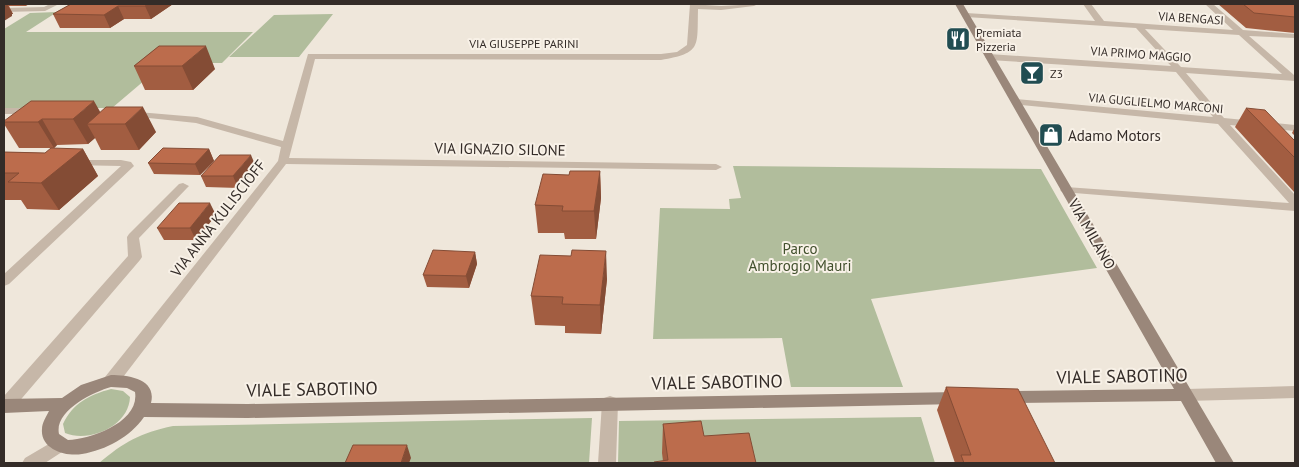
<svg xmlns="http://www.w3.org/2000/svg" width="1299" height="467" font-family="'PT Sans',sans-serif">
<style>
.green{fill:#b1bd9c}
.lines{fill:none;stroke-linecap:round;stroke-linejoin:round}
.street{fill:#c6b7a8;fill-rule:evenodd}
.secondary{fill:#9a877a;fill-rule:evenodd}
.wall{fill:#a25d41}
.shaded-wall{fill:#844c35}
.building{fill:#bc6c4c;stroke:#844c35}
.labels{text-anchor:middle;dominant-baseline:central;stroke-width:4;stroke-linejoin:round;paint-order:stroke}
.far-street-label{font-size:12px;fill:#342c28;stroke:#f8f1e7}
.far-poi-label{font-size:12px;fill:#342c28;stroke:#f8f1e7;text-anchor:start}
.poi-label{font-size:15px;fill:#342c28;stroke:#f8f1e7;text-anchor:start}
.street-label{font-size:15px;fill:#342c28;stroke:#f8f1e7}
.park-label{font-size:15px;fill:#42502d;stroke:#f8f1e7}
.near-street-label{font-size:18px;fill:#342c28;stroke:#f8f1e7}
</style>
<rect width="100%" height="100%" fill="#efe7db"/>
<path class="green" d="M57,12L26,32H253L222,63H165L112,108H4V29L30,13Z
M333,14L299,57H229L274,15Z
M733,166L1041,169L1097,268L871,299L903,387H791L782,338L653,339L660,208L730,209L729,199L741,198Z
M111,389L123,391L130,397C129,426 90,443 65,433L63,424C73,403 89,395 111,389Z
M921,417L935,463H618L619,421Z
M592,418L589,463H99C124,442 140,433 173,426Z"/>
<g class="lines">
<path class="street" d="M50,4H59L45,11L4,12V8L44,7Z
M690,4L721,6L758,4L754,6L721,10L698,9C697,47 702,53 661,60L315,59L289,158L716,164L722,167L716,170L286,164L117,385L111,387L105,385L103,381L105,377L278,161L281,147L196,123L130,116L126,115V111L197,117L283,141L308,54H661L677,52L687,45Z
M1083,4H1091L1104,21L1233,30L1205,4H1213L1243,30L1295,34V38L1249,36L1294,75L1295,81L1186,73L1224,118L1295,125V131L1230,125L1295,195V211L1062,192L1060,190L1062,188L1066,187L1289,203L1218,124L1012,104V100L1015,99L1213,117L1176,72L989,60L985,57L989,54L1171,66L1136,28L966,17L962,15L966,13L1095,21ZM1145,29L1239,35L1282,74L1181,67Z
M4,108H35L40,111L35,114H4Z
M74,160H121L131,162L134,166L9,284L4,286V274L121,166L70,165L69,163L70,161Z
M183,183L189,186L187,188L139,238L142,257L140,260L11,411L4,412V396L128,256L127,237L129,234L179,184Z
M1295,386V398L1186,401L1180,400L1178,395L1180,390L1186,389Z
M610,396L616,398L618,403L616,463H598L602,403L604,398Z
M59,438L65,440L68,445L65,450L45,463H22L25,458Z"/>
<path class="secondary" d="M955,4H963L1234,463H1216L1181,401L1006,403L1000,402L998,397L1000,392L1006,391L1174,389Z
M111,375C129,375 157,379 151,403L248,404L959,392L965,393L967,398L965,403L959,404L248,418L144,417C130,437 106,450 82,454C66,457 40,449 42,429C42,423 46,417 49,411L4,413V399L62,398L81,385ZM111,387L127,388L135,392C140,422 91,439 68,440L59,434C54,411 93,392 111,387Z"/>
</g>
<path class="wall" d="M4,4H29L26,6H9L13,14H12V16Z
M71,4H173L151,19H124L110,28H60L53,14Z
M1218,4H1295V33L1246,28Z
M159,46L215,69L193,90H145L134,66Z
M1246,108L1295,141V193L1235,127Z
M100,112L156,132L139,150H101L95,138L88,144L57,145L54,148H19L4,124V121Z
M1295,127V136L1292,133Z
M83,149L98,176L59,210L27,209L21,200H4V152L45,153Z
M209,149L214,161L200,175L154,174L148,163Z
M256,167L238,188L206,187L201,176Z
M600,171L601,198L596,239H565L564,233H538L535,205L569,175Z
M216,215L196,240H164L157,228Z
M475,252L477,264L469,288L427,287L423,275Z
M607,279L601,334L565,333V326L535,325L531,296Z
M946,387L1055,463H955L937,410Z
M663,424L704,436L756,463L663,461L662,453Z"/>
<path class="shaded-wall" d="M4,4H7L13,14H12V16L4,21Z
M148,4H173L151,19L145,6Z
M118,6L124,19L110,28L104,15Z
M206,46L215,69L193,90L182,66Z
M94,101L107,124H87L95,138L88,144L73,119Z
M143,107L156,132L139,150L125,124Z
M42,119L57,145L54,148L38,122Z
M83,149L98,176L59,210L41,183Z
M209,149L214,161L200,175L195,164Z
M251,155L256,167L238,188L233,176Z
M600,171L601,198L596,239L594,211Z
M210,203L216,215L196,240L190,228Z
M606,251L607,279L601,334L600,305Z
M475,252L477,264L469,288L466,276Z
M407,445L411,458L409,463H401Z"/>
<path class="building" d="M71,4H148L145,6H118L104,15L53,14Z
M1243,4H1295V17L1254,13Z
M159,46H206L182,66H134Z
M31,101H94L73,119H42L38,122H4V121Z
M106,107H143L125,124H87Z
M1246,108L1265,110L1295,141V158Z
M51,148L83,149L41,183L8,182L19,173H4V152L45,153Z
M163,148L209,149L195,164L148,163Z
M220,155H251L233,176H201Z
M570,171H600L594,211H562L563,206L535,205L543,174L569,175Z
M179,203H210L190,228H157Z
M433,250L475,252L466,276L423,275Z
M572,250L606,251L600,305L562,304L563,297L531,296L540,255L571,256Z
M946,387L1018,389L1055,463H964L961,455H971Z
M701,421L704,436L749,433L756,463H654V462L668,460L663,424Z
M353,445H407L401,463H345Z"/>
<defs>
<symbol id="restaurant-square" viewBox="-11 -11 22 22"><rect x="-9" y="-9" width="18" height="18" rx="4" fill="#214d52" stroke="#f8f1e7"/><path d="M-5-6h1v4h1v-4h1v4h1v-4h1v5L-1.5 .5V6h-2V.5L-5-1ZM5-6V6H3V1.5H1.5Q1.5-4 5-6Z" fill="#fff"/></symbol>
<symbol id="bar-square" viewBox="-11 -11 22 22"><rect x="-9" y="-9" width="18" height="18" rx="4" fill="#214d52" stroke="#f8f1e7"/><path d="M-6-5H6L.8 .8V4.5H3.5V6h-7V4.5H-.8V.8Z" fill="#fff"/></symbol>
<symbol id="shop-square" viewBox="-11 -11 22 22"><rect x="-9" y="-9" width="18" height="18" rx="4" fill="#214d52" stroke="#f8f1e7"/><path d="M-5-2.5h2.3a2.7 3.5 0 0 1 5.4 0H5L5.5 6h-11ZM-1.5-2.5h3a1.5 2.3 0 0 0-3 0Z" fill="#fff"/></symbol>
</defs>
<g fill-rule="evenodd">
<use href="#restaurant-square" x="944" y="25" width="28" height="28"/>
<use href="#bar-square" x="1018" y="59" width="28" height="28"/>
<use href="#shop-square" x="1037" y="121" width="28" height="28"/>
</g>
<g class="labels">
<g class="far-street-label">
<text transform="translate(1191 18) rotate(4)">VIA BENGASI</text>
<text x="524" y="43">VIA GIUSEPPE PARINI</text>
<text transform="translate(1141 54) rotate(4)">VIA PRIMO MAGGIO</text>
<text transform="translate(1156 103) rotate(5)">VIA GUGLIELMO MARCONI</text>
</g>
<g class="far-poi-label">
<text x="976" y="32">Premiata<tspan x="976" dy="14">Pizzeria</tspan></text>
<text x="1050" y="73">Z3</text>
</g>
<g class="poi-label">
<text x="1068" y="135">Adamo Motors</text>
</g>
<g class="street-label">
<text transform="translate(500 149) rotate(1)">VIA IGNAZIO SILONE</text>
<text transform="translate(218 218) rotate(-52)">VIA ANNA KULISCIOFF</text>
<text transform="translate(1092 234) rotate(60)">VIA MILANO</text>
</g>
<g class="park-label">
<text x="800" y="248">Parco<tspan x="800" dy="17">Ambrogio Mauri</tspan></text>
</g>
<g class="near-street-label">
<text transform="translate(1122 376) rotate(-1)">VIALE SABOTINO</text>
<text transform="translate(717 382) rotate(-1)">VIALE SABOTINO</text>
<text transform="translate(312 389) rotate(-1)">VIALE SABOTINO</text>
</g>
</g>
<rect width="1299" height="467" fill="none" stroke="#342c28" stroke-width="10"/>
</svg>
